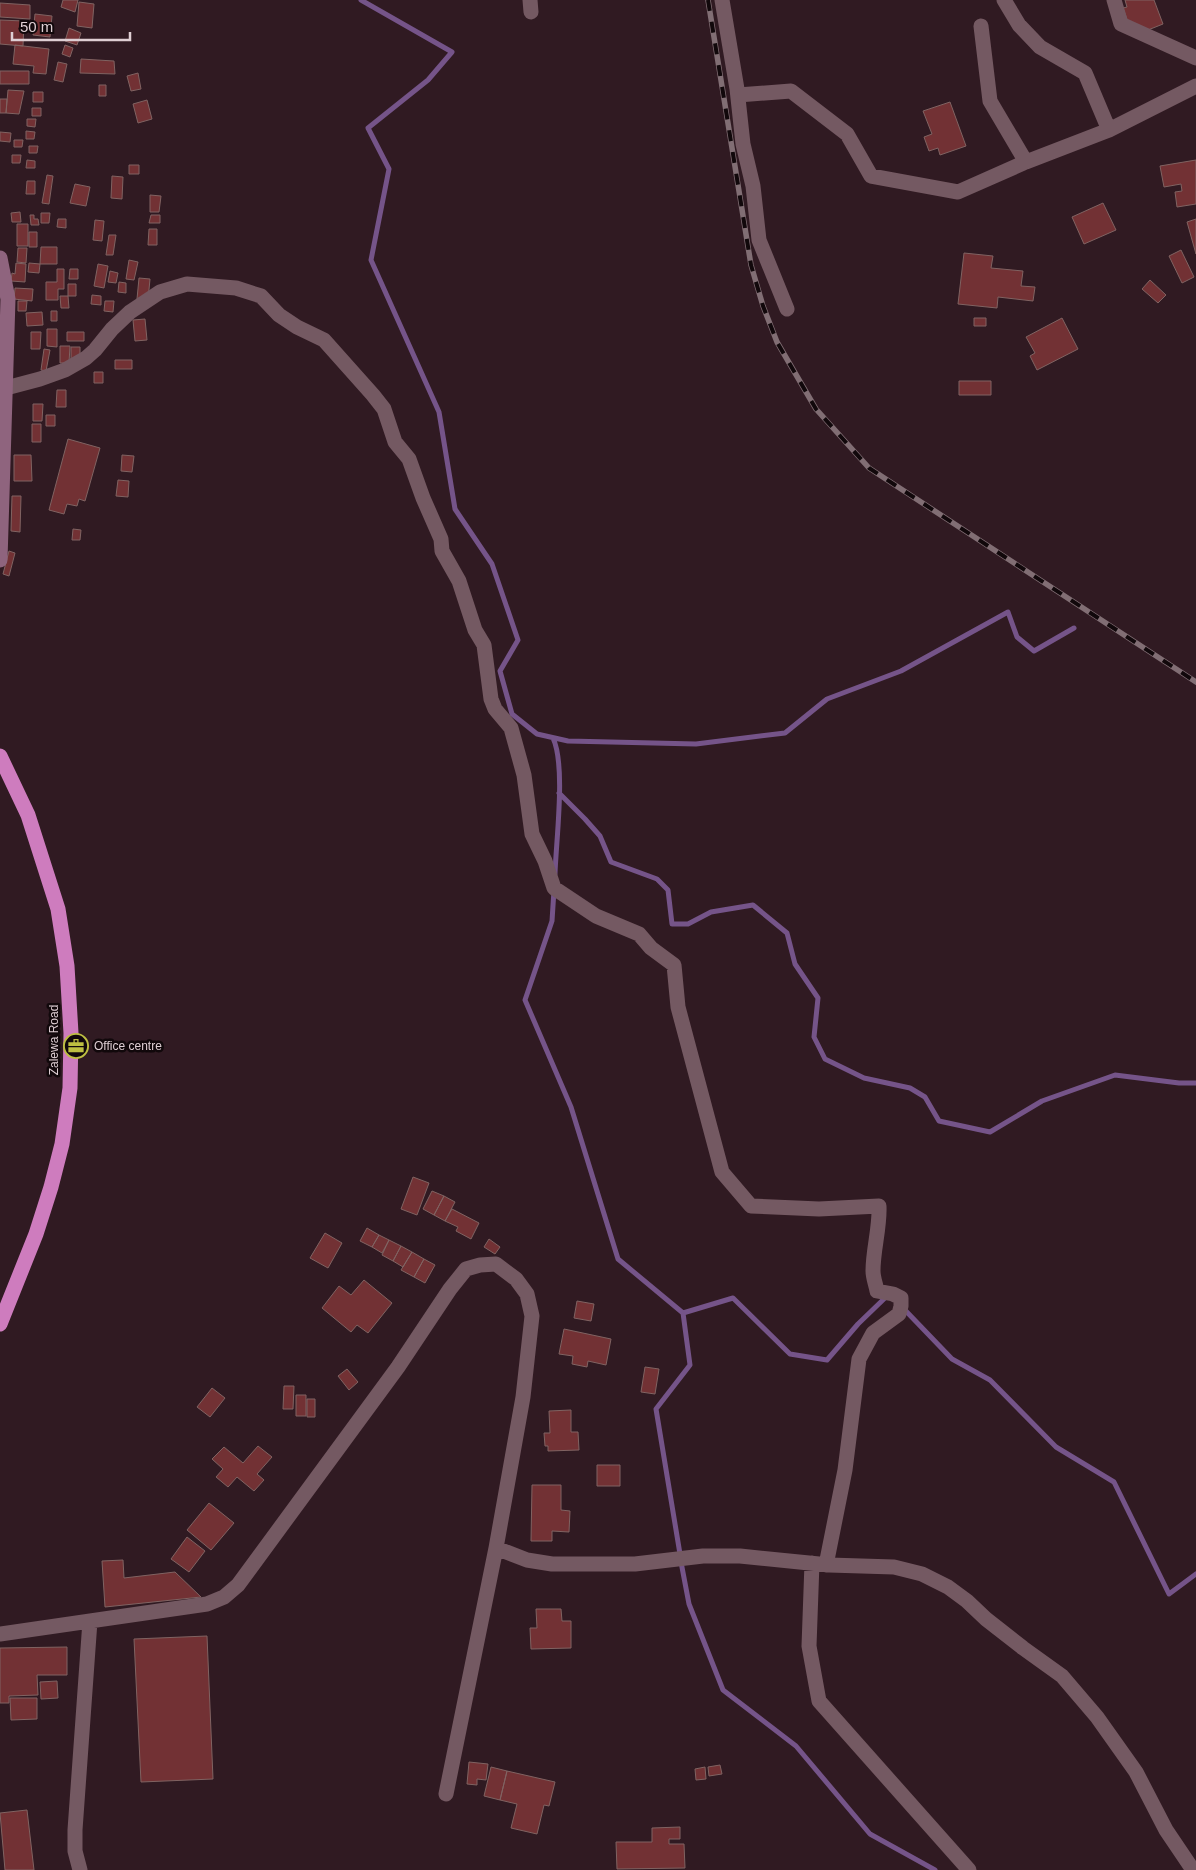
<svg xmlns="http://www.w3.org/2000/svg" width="1196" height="1870" font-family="Helvetica,sans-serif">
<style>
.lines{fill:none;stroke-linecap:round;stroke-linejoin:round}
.stream{stroke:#755489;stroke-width:5}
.building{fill:#723134;stroke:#806362}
.street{stroke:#745962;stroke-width:15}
.secondary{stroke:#8f647e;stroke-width:15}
.highway{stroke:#ce7cbe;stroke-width:15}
.rail-casing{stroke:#816e74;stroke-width:5.5}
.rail{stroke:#11080b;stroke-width:4;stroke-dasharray:11;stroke-linecap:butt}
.labels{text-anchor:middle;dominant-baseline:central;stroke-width:5;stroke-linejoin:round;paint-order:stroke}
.street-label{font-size:12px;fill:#dfcfd4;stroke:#11080b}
.poi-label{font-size:12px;fill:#dfcfd4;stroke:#11080b;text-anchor:start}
</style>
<rect width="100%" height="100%" fill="#301a22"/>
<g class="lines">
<path class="stream" d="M361,0L452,52L428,80L368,128L389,169L371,260L439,412L455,509L492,564L518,640L500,671L512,714L537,734L568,741L696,744L785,733L827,699L901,671L1008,612L1017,637L1034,651L1074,628
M553,738C566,766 556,840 555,874
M559,793L585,819L600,836L611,862L657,879L668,890L672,924H688L711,912L753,905L787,933L795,964L818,998L814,1037L825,1059L864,1078L910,1088L925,1097L939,1121L990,1132L1042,1101L1115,1075L1179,1083H1196
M554,890L552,921L525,1000L571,1107L618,1259L683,1313L690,1365L656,1409L680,1554
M903,1308L952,1359L990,1380L1056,1447L1114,1482L1169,1594L1196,1574
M683,1313L733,1298L790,1354L827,1360L858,1324L887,1296
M681,1562L689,1604L723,1690L796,1746L870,1834L935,1870"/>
</g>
<path class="building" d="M63,0H78L75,12L61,7Z
M1125,0H1154L1163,24L1133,36L1123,8L1127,7Z
M79,2L94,4L92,28L77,26Z
M0,3L30,5V19L0,17Z
M35,14L52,16L50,37L33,35Z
M0,20L24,21L23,46L0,44Z
M69,28L81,33L77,45L65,41Z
M15,45L49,49L46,74L33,73L34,66L13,64Z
M65,45L73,48L70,57L62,54Z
M81,59L114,61L115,74L80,73Z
M58,62L67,64L63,82L54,80Z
M0,71H29V84H0Z
M138,73L141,89L131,91L127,76Z
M99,85H106V96H99Z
M8,90L24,91L19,114L6,113Z
M33,92H43V102H33Z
M0,99H7L6,113H0Z
M147,100L152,119L138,123L133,104Z
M950,102L966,146L940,155L938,148L929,151L924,137L932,134L923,111Z
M32,108H41V116H32Z
M27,119H36L35,127L27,126Z
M26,131L35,132L34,139H26Z
M0,132L11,133L10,142L0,141Z
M14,140H23L22,147H14Z
M29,146H38L37,153H29Z
M12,155H21L20,163H12Z
M27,160L35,161V168H26Z
M1196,160V204L1177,207L1175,192L1182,191L1181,184L1164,187L1160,166Z
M129,165H139V174H129Z
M47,175L53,176L49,204L42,203Z
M112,176L123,177L122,199L111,198Z
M27,181H35V194H26Z
M75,184L90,187L86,206L70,203Z
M150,195L161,196L159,212H150Z
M1103,203L1116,230L1084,244L1072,217Z
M20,212L21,222H12L11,213Z
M41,213H50L49,223H41Z
M30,215H34V219H38L39,225H31Z
M151,215H160V223H149Z
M58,219H66V228L57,227Z
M1196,219V254L1187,222Z
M95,220L104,221L102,241L93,240Z
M17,224H28V246H17Z
M149,229H157V245H148Z
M29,232H37V247H29Z
M109,235H116L113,255H106Z
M41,247H57V264H40Z
M18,248H27L26,263L17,262Z
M1181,250L1194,277L1182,283L1169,256Z
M964,253L993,256L991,268L1023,271L1021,286L1035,287L1033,301L998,297L997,308L958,304Z
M129,260L138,262L134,280L126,279Z
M16,263L26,264L25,282L11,281L12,273L15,274Z
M29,263L40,264L39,273L28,272Z
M98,264L108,266L104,288L94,286Z
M57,269H64V289H58V300H46V282H57Z
M70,269H78V279H69Z
M110,271L118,273L116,283L108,282Z
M139,278L150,279L148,300L137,299Z
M1150,280L1166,295L1158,303L1142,289Z
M119,282L126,283V293L118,292Z
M68,284H76V296H68Z
M15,288L33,289L32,301L14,299Z
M92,295L101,296V305L91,304Z
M60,296H68L69,308H61Z
M18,301H27L26,311H18Z
M105,301H114L113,312L104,311Z
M51,311H57V321H51Z
M42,312L43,325L27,326L26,313Z
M974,318H986V326H974Z
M1062,318L1078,349L1037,370L1030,356L1035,353L1026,337Z
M145,319L147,340L135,341L133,320Z
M47,329H57V347L47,346Z
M31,332H41L40,349H31Z
M67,332H84V341H67Z
M60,346H70L69,363H60Z
M71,347H80V359H71Z
M44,349L50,350L46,371L41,370Z
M115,360H132V369H115Z
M94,372H103V383H94Z
M959,381H991V395H959Z
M57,390H66V407H56Z
M33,404H43L42,421H33Z
M46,415H55V426H46Z
M32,424H41V442H32Z
M68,439L100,448L85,501L79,499L77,506L67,504L64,514L49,510Z
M14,455H31L32,481H14Z
M122,455L134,456L132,472L121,471Z
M118,480L129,481L128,497L116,496Z
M12,496H21L20,532L11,531Z
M73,529L81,530L80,540H72Z
M9,551L15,553L9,576L3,574Z
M413,1177L429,1183L417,1215L401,1209Z
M432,1191L444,1196L434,1215L423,1209Z
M444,1196L455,1202L445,1221L434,1215Z
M452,1209L479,1223L471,1239L456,1231L458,1227L445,1221Z
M367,1228L379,1235L372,1247L360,1241Z
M325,1233L342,1243L328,1268L310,1258Z
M379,1235L389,1240L382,1253L372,1247Z
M489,1239L500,1247L495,1254L484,1247Z
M389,1240L401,1246L393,1261L382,1255Z
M401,1246L412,1252L403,1267L393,1261Z
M412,1252L424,1259L414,1277L401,1270Z
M424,1259L435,1265L425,1283L414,1277Z
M364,1280L392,1303L368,1333L357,1325L351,1332L322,1308L339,1286L351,1295Z
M577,1301L594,1304L591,1321L574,1318Z
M564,1329L611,1339L606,1365L588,1361L587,1367L572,1364L573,1356L559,1354Z
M645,1367L659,1369L655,1394L641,1392Z
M347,1369L358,1382L349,1390L338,1376Z
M284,1386H294L293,1409H283Z
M212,1388L225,1398L210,1417L197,1407Z
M296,1395H306V1416H296Z
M307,1399H315V1417H307Z
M571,1410V1432H578L579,1450L548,1451V1446H545L544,1433H550L549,1411Z
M258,1446L272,1457L257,1474L264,1480L254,1491L237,1477L228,1487L216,1477L223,1469L212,1459L224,1447L243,1463Z
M597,1465H620V1486H597Z
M532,1485H561V1510L570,1511L569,1532L552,1531V1541H531Z
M209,1503L234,1523L211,1550L187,1530Z
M187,1537L205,1551L189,1572L171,1559Z
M123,1560L124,1578L175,1572L201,1597L105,1607L102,1561Z
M536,1609H561L562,1621H571V1648L531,1649L530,1628H537Z
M207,1636L213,1779L141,1782L134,1639Z
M67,1647V1675H37L38,1695L9,1696V1703H0V1648Z
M57,1681L58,1698L41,1699L40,1682Z
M10,1698H37V1719L11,1720Z
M469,1762L488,1764L486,1780L477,1779V1785L467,1784Z
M720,1765L722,1774L709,1776L708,1767Z
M491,1767L507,1771L500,1800L484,1796Z
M705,1767L706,1779L696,1780L695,1769Z
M507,1771L555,1782L549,1806L544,1805L537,1834L511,1828L517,1804L500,1800Z
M27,1810L34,1870H5L0,1813Z
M680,1827V1839H669V1844H684L685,1868L617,1869L616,1842H652V1828Z"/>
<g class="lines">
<path class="street" d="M530,0L531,12
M722,0L737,89L743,144L753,186L759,240L787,309
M1004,0L1019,25L1040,47L1085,73L1109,130
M1114,0L1121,24L1196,58
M981,26L990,101L1026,162
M738,95L791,91L847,134L871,176L958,192L1026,162L1109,130L1196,86
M6,388L40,379L65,370L86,358L95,350L112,329L130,312L160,292L187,284L236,288L261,296L279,315L297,327L324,340L373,395L384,409L395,442L409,459L423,498L441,539L442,551L459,581L475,630L484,645L491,699L495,709L511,728L524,775L532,834L545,861L554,888L596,916L639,934L651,948L674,965L678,1007L722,1172L751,1206L819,1209L879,1206C880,1228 873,1249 873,1271C873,1278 876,1285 877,1291L893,1294L901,1298V1306L899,1314L873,1333L859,1359L845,1470L826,1565
M496,1548L527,1560L552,1564H635L703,1556H740L829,1565L894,1567L922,1574L948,1587L967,1601L986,1619L1023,1648L1062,1676L1097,1717L1136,1772L1166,1830L1193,1870
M812,1563L809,1646L819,1701L969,1870
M0,1634L207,1604L224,1597L238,1585L398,1367L450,1289L466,1269L480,1265L496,1264L516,1279L527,1294L532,1316L523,1397L496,1548L446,1794
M80,1870L75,1851V1830L90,1621"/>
<path class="secondary" d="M0,258L8,299L0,560"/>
<path class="highway" d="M0,756L28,815L58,909L67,966L71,1033L70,1088L62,1144L51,1187L36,1234L0,1324"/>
<defs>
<path id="rail" d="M708,0L751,265L763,306L777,342L816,409L869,468L1196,682"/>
</defs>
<use href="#rail" class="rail-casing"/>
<use href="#rail" class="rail"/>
</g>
<defs>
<symbol id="office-ring" viewBox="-11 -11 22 22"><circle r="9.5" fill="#11080b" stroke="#bebf42" stroke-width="1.5"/><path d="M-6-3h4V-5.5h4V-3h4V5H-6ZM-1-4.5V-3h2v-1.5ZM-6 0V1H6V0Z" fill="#bebf42"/></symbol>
</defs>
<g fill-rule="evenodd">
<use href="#office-ring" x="62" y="1032" width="28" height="28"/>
</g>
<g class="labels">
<g class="street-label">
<text transform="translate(54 1040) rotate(-90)">Zalewa Road</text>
</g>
<g class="poi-label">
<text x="94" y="1046">Office centre</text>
</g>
</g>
<path d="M12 32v8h118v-8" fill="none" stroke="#dfcfd4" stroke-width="2.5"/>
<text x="20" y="32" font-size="15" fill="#dfcfd4" stroke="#11080b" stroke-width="4" paint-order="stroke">50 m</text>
</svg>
